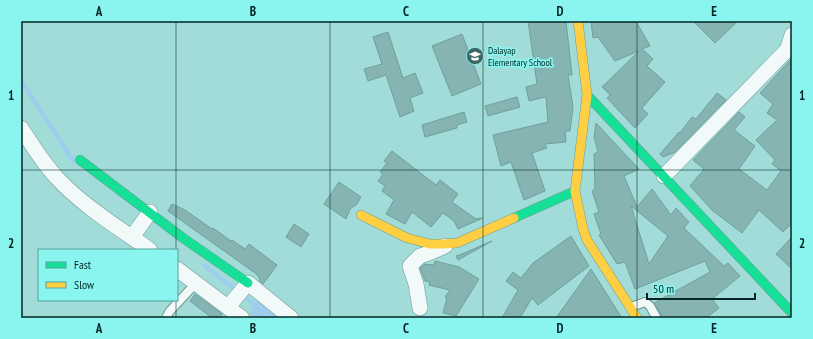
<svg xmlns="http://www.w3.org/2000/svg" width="813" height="339" font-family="'PT Sans Narrow',sans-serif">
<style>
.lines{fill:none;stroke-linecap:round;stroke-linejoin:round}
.stream{stroke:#9ecded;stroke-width:4.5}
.river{stroke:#9ecded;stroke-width:26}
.building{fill:#85b4b2;stroke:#6ea09d;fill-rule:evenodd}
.lane-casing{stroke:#6f9997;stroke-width:10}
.street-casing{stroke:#6f9997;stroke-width:16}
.fast-casing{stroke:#6f9997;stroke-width:10}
.slow-casing{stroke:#6f9997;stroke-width:10}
.lane{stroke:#f1faf9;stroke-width:8}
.street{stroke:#f1faf9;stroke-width:15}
.fast{stroke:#16e098;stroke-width:9}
.slow{stroke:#ffcf43;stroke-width:9}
.grid{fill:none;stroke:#022625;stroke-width:1;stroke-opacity:0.55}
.labels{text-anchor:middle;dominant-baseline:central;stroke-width:3.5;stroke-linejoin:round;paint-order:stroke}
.poi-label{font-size:10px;fill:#022625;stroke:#8af4ee;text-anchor:start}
.neatline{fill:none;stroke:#022625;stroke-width:1.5}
.grid-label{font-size:13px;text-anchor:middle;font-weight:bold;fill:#022625}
</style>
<rect width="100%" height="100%" fill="#a2dcd8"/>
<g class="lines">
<path class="stream" d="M21,80L73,161
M205,266L264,312"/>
<path class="river" d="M264,312L272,318"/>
</g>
<path class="building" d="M528,21H566L572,75H568L573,107L570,131H565L566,142L545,144L547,148L532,153L545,191L524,200L511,162L501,166L493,135L548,122L546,98L545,97L529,101L526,87L537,84Z
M591,21H636L650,46L642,49L653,59L647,66L665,82L642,108L648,114L635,128L607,98L610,95L602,87L639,51L615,61L598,37L593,38Z
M693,21H738L715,43Z
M388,32L403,78L415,73L423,93L410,98L414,111L400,117L386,75L368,81L364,69L382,64L373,37Z
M462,34L481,84L452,96L432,46Z
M792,58V223L783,232L759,210L742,233L713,211L690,186L704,169L693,160L739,112L745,117L734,130L755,146L739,169L767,190L781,171L772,164L775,160L756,140L777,120L767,113L773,104L760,93Z
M717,93L726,100L675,152L663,157L660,154L679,132L680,133L692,117L696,119Z
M517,97L520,107L488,116L485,106Z
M464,112L467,122L457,125V128L425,137L422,125Z
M596,123L639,169L624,176L637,207L652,189L671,215L676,208L689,222L684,228L724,266L728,263L740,276L712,299L719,308L706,318H661V314L654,303L710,272L705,261L635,289L625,262L617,264L599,235L601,234L594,214L599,212L592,191L595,189L594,154L598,152L594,137ZM631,206L668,236L649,264Z
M392,151L436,185L440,180L458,194L452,202L476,219L483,218L458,229L454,221L443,213L431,227L412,212L405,224L386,214L394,200L382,191L385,186L378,181L383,174L380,172L387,163L384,161Z
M339,182L361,197L357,204L350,209L346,219L324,204Z
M172,204L185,210L212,229L213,228L231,241L232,240L245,249L249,244L277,265L263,284L260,281L259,277L255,273L168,211Z
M294,224L309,234L301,247L286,237Z
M571,236L589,266L538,305L532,298L520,318H502L518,290L506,281L513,272L521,278L533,263Z
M792,237V269L776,254Z
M492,241L458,260L456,256L462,254Z
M435,261L459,267L479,279L456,316L443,313L447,298L445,297L450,290L429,285L430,282L425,281L420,268L425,264L434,265Z
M591,269L622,318H556Z
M195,294L222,314L219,318H212L190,301Z"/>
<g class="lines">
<defs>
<path id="lane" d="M631,307L645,302L650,306L656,317
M166,318L169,312L196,283"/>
<path id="street" d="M21,128C32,145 43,163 57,178C83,206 119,228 150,250
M664,176L787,50L792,35
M132,237L150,212
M177,269L242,318
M228,307L248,283L291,318
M420,308L416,284L410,266L420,256L429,253L445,246"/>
<path id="fast" d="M587,95L792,313
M80,160L183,238L248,283
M514,218L575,191"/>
<path id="slow" d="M578,21L587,95L575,191L583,229L587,240L637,318
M361,215L407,238L430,244H443L457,243L514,218"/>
</defs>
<use href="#lane" class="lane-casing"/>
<use href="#street" class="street-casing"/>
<use href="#fast" class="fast-casing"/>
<use href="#slow" class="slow-casing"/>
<use href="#lane" class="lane"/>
<use href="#street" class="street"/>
<use href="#fast" class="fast"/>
<use href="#slow" class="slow"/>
</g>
<path class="grid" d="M176,21V250M330,21V318M483,21V318M637,21V318M21,170H792M176,300V318"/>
<defs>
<symbol id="school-disc" viewBox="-11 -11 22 22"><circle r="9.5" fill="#3a6664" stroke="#8af4ee"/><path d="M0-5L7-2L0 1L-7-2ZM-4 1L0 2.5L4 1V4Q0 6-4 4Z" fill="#fff"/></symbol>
</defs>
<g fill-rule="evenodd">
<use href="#school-disc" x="465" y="46" width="20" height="20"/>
</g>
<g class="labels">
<g class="poi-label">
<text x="488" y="50">Dalayap<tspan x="488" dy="12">Elementary School</tspan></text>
</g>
</g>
<rect width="813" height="339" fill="none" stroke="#8af4ee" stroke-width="44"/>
<rect x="38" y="249" width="140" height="52" fill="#8af4ee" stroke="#54a29e"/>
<rect x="46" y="262" width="20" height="6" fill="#16e098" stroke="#54a29e"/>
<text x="74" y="269" font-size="12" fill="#022625">Fast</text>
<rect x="46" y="282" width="20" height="6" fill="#ffcf43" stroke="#54a29e"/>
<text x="74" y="289" font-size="12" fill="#022625">Slow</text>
<path d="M647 293v6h108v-6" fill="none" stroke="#022625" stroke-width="2"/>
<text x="653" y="293" font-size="12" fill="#022625" stroke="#8af4ee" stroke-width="3" paint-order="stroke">50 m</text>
<rect x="22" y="22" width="769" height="295" class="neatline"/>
<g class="grid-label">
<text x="99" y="16">A</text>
<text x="253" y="16">B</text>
<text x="406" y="16">C</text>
<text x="560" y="16">D</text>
<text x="714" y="16">E</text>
<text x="11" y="100">1</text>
<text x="802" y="100">1</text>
<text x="11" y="248">2</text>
<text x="802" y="248">2</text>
<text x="99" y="333">A</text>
<text x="253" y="333">B</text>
<text x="406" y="333">C</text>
<text x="560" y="333">D</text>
<text x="714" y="333">E</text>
</g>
</svg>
